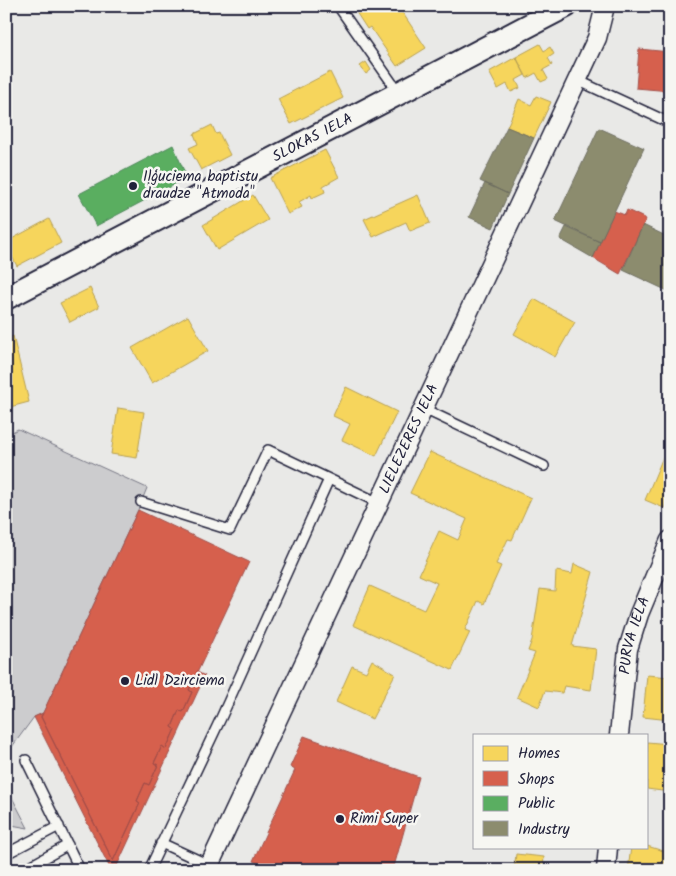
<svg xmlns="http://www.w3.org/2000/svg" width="676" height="876" font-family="Kalam,sans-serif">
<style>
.green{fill:#ccccce;stroke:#777784}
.homes{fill:#f6d55c;stroke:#b69f52}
.shops{fill:#d6604d;stroke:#a04d48}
.public{fill:#5aae61;stroke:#498456}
.industry{fill:#8c8c6e;stroke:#6c6c5f}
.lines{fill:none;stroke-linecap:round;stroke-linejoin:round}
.service-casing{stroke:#22223b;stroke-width:12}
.minor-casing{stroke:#22223b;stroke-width:21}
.tertiary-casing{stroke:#22223b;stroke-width:26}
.service{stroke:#f6f6f2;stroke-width:9}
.minor{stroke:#f6f6f2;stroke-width:18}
.tertiary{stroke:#f6f6f2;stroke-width:22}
.poi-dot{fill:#22223b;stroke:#f6f6f2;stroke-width:2}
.labels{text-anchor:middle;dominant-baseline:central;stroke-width:5;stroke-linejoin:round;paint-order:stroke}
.street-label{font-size:15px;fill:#22223b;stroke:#f6f6f2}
.poi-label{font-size:15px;fill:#22223b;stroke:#f6f6f2;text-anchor:start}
</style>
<rect width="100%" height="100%" fill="#e9e9e7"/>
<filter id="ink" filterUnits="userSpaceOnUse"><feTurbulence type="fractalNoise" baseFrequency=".02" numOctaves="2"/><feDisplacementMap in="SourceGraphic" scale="10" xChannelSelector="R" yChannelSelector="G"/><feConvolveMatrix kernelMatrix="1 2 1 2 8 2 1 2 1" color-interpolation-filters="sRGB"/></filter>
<g filter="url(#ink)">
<path class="green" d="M18,429L147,488L138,510L43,713L34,717L6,755V435Z
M6,786L28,828L6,824Z"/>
<path class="homes" d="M352,6H398L426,48L397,66L370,27L367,29Z
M540,44L544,51L550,47L554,54L548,58L552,65L543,70L548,79L541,82L536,73L527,78L516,57Z
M516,57L525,75L516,80L520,88L511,92L507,84L498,89L489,72Z
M366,62L371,70L366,74L360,66Z
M330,72L343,98L291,124L278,99Z
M536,96L551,102L534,138L507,127L519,99L531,105Z
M212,125L216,134L219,133L230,155L201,170L189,148L198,144L194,134Z
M325,150L339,177L323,186L325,192L312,198L311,195L299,202L302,207L288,214L270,178Z
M253,195L268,220L217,250L203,225Z
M418,195L430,223L410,231L406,222L373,237L364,219Z
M49,219L61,243L17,266L6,245V242Z
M90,288L99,307L70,322L60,303Z
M534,299L575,322L555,357L514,334Z
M188,316L208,351L152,383L132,348Z
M13,336L29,402L6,408V338Z
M346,387L397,412L376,456L342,440L350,424L333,416Z
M118,408L144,412L137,458L111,454Z
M430,452L531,498L512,540L508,539L496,564L501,566L484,604L478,601L474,610L465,630L470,632L452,670L353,625L370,586L424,610L437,583L419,575L439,531L458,540L467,519L410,493Z
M663,457L670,459V493L664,508L645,500Z
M574,564L593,572L572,646L596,649L591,690L564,686L562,693L545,691L539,707L517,697L535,653L528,651L532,640L540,589L555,591L556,571L572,574Z
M372,660L395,674L372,719L336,702L352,666L366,672Z
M647,675L670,677V720L643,717Z
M647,742L670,744V792L647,789Z
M647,846L670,853L669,870H628L631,847H647Z
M516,854L544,857L543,870H514Z"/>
<path class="shops" d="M639,49L670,52V91L636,88Z
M627,210L646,219L620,274L593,258L614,211L625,215Z
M138,510L249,562L189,690L192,692L183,712L179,710L172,727L175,729L166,749L162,746L154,763L158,765L149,785L145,783L137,801L140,803L113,861L41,717Z
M197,672L205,676L115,870H111L34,717L43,713L41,717L113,861L140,803L137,801L145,783L149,785L158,765L154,763L162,746L166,749L175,729L172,727L179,710L183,712L192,692L189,690Z
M304,736L419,777L393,870H272L253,861L295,770L290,767Z"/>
<path class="public" d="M173,145L187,178L96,226L79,194Z"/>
<path class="industry" d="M507,127L534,138L508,194L480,181Z
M599,128L644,148L600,242L555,221Z
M485,183L508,194L493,228L469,217Z
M643,225L670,238V292L623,270Z
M566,227L600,242L593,258L560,239Z"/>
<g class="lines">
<defs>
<path id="service" d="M338,6L399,93
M577,80L670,123
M424,409L544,466
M141,502L230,530L268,450L329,479
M26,760L80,870
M161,843L209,865
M6,854L59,826
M23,870L68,845
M149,870L221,718L329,479L379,503"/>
<g id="minor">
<path id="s1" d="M619,735L628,649L639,614L670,540"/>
<path id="s2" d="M207,870L597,38L605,6"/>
<path d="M606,870L608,847"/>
</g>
<g id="tertiary">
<path id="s3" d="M6,298L566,6"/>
</g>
</defs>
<use href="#service" class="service-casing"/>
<use href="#minor" class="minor-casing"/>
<use href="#tertiary" class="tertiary-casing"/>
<use href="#service" class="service"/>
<use href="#minor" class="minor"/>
<use href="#tertiary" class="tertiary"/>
</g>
</g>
<g class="poi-dot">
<circle cx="133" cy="186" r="5"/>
<circle cx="125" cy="681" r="5"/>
<circle cx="340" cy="819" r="5"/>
</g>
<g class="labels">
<g class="street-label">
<text stroke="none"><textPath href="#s3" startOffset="346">SLOKAS IELA</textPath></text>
<text stroke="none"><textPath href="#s2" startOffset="476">LIELEZERES IELA</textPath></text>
<text stroke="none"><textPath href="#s1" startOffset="101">PURVA IELA</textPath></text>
</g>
<g class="poi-label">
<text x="143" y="177">Iļģuciema baptistu<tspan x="143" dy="17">draudze "Atmoda"</tspan></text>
<text x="135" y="681">Lidl Dzirciema</text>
<text x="350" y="819">Rimi Super</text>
</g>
</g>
<rect width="676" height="876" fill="none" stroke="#f6f6f2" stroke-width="25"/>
<rect x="12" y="12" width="651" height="851" fill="none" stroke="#22223b" stroke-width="2" filter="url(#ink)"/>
<rect x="473" y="734" width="175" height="115" fill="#f6f6f2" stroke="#a1a1a9"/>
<rect x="483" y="746" width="25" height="15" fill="#f6d55c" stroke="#a1a1a9"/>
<text x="518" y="758" font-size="15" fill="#22223b">Homes</text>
<rect x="483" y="771" width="25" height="15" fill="#d6604d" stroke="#a1a1a9"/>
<text x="518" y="784" font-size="15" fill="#22223b">Shops</text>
<rect x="483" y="796" width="25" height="15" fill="#5aae61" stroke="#a1a1a9"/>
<text x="518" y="808" font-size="15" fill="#22223b">Public</text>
<rect x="483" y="821" width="25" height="15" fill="#8c8c6e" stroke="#a1a1a9"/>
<text x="518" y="834" font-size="15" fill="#22223b">Industry</text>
</svg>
